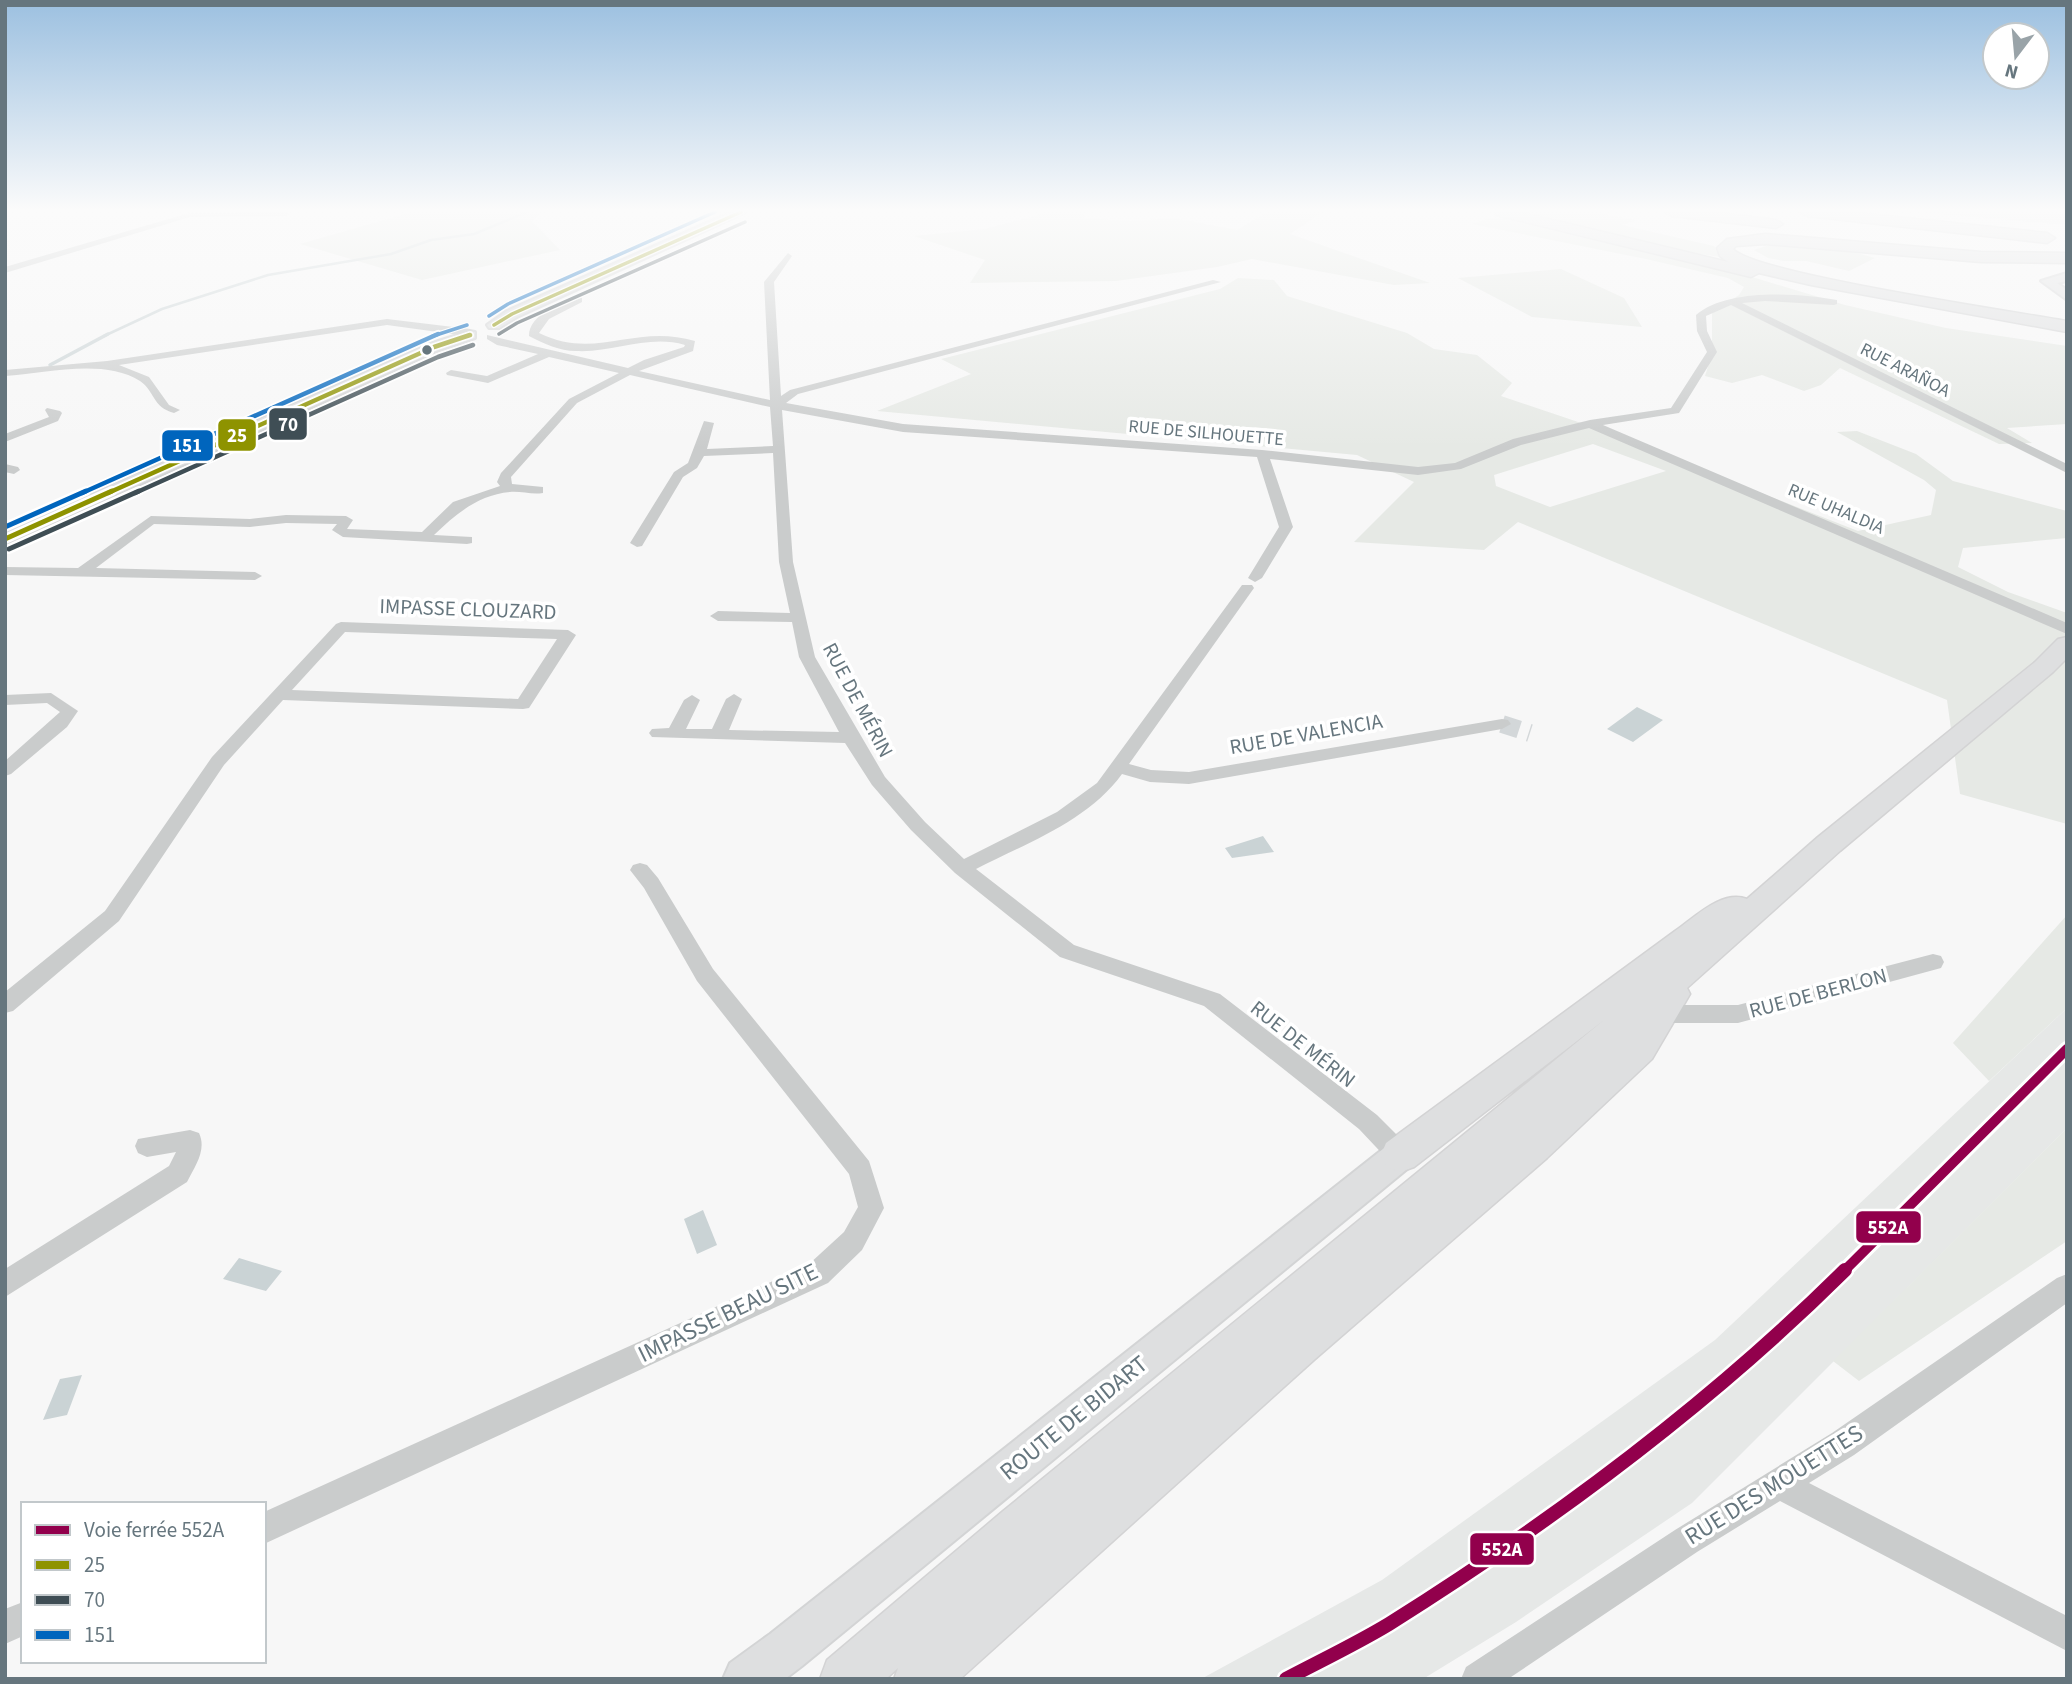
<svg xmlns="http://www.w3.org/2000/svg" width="2072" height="1684" font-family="'Source Sans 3',sans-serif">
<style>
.built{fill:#e6e8e7}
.green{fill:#e6e9e5;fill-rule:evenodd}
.water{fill:#cad3d5}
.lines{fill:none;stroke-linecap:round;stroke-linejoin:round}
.stream-far1{stroke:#cad3d5;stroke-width:2.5}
.stream{stroke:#cad3d5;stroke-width:3.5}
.street-tunnel{stroke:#d3d7d9;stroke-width:18;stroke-dasharray:18 10;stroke-linecap:butt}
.secondary-casing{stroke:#d3d4d5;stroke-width:4}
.primary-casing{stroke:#d3d3d4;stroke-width:3}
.highway-casing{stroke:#d2d3d4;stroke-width:3}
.street{fill:#cacccc;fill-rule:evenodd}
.secondary{fill:#dedfe0;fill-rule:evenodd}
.primary{fill:#dedfe0;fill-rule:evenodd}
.highway{fill:#dedfe0;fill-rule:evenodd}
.bus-1-far2-casing{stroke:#fff;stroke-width:6}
.bus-1-far1-casing{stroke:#fff;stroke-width:8}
.bus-1-casing{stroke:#fff;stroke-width:10}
.bus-2-far2-casing{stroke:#fff;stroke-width:6}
.bus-2-far1-casing{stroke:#fff;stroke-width:8}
.bus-2-casing{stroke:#fff;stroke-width:10}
.bus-3-far2-casing{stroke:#fff;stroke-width:6}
.bus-3-far1-casing{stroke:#fff;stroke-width:8}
.bus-3-casing{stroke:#fff;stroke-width:10}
.bus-1-far2{stroke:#8e9300;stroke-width:3.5}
.bus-1-far1{stroke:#8e9300;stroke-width:4.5}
.bus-1{stroke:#8e9300;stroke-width:5}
.bus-2-far2{stroke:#3f4e55;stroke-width:3.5}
.bus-2-far1{stroke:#3f4e55;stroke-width:4.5}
.bus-2{stroke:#3f4e55;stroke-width:5}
.bus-3-far2{stroke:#0065bd;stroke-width:3.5}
.bus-3-far1{stroke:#0065bd;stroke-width:4.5}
.bus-3{stroke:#0065bd;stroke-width:5}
.rail-1-far1-casing{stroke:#fff;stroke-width:16}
.rail-1-casing{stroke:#fff;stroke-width:19}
.rail-1-far1{stroke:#92004c;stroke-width:10}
.rail-1{stroke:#92004c;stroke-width:14}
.bus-dot{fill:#66767e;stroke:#fff;stroke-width:2.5}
.labels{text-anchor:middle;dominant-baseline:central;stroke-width:7;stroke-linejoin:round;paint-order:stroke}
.far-street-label{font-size:18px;fill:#66767e;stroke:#fff}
.street-label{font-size:21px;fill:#66767e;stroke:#fff}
.near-street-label{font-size:24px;fill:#66767e;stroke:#fff}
.line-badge{stroke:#fff;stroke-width:2.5}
.badge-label{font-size:19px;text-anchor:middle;font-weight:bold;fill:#fff}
</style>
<rect width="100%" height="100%" fill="#f7f7f7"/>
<path class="built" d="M1924,212H2067V225L1929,213Z
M2067,1008V1128L1692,1503L1516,1622L1423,1679H1201L1382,1580L1715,1340Z"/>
<path class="green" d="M412,212H543L532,221L560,250L422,280L300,244Z
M1048,212H1085L1083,213L1085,218L1131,221L1174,218L1237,230L1267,212H1323L1290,234L1430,283L1394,285L1252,259L1217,267L1116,281L970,283L985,260L914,236L985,229Z
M1528,212H1591L1637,220L1622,225L1714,246L1720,257L1669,249Z
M1508,217L1739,273L1845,305L1946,328L2067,346V424L2007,428L2032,443L1999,444L1840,368L1821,385L1804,391L1762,375L1732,383L1705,376L1712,354V313L1739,295L1744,287L1728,278L1646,259L1472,224L1490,218Z
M1766,246C1803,242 1841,248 1875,258L1849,271L1806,261H1784L1768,258L1754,250Z
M1561,269L1624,298L1642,327L1532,317L1458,278Z
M1238,278L1274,280L1287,296L1407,333L1434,349L1477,355L1512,383L1501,396L1593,427L1858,531L1931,515L1936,490L1924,480L1837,432L1857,431L1916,454L1953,481L2067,511V538L1963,548L1958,567L2008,592L2067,613V824L1960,794L1947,700L1518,522L1484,550L1354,542L1414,482L1357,455L877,411L971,374L941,359L1220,289ZM1593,444L1666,471L1550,507L1496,486L1494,475Z
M2067,915V1008L1989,1081L1953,1043Z
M2067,1128V1241L1859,1381L1833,1361Z"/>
<path class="water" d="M1637,707L1663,720L1633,742L1607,729Z
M1263,836L1274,852L1232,858L1225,848Z
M703,1210L717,1245L697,1254L684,1219Z
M239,1258L282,1271L266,1291L223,1279Z
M82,1375L67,1415L43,1420L60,1379Z"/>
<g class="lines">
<path class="stream-far1" d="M104,336L162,309L268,275L391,254L431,240L474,234L527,212"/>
<path class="stream" d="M50,365L108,334"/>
<path class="street-tunnel" d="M1502,724L1530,733"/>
<defs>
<path id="secondary" d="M731,212H746L517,317L499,328H489L487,325L507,311Z
M2067,273V281L2057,283L2067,290V300L2041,281Z
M470,331L475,332V338L439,350L5,545V532L429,344Z
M1400,1140L1412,1145L1417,1155L1412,1165L802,1666L785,1679H723L730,1663L770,1634L1388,1145Z"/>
<path id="primary" d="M2067,637V658L2053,672L1840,851L1687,988L1690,994L1652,1059L1547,1158L1315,1359L960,1679H894L898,1668L886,1679H820L827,1660L1002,1512L1604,1020L1414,1167L1400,1172L1386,1167L1381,1155L1386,1143L1675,931C1694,918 1722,889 1747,899L1818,837L2035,662L2058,639Z"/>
<path id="highway" d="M1494,212H1520L1728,262L1720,256L1717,248L1727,239L1765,234L1981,252L2067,253V263L1981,262L1765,244L1736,246L1733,249C1755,274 2016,312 2067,321V332L1811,285L1759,273L1751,277L1496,215Z
M1665,212H1712L1776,220L1783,224L1776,228L1672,216Z
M1800,212H1849L2047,233L2055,238L2047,243L1807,216Z"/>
</defs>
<use href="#secondary" class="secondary-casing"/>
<use href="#primary" class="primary-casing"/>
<use href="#highway" class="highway-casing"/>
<path class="street" d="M288,212L290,214L286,216L190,217L5,273V267L189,213Z
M788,253L792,256L774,282L781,396L790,390L1213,280L1221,282L798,394L786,403L903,424L1262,450L1418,467L1455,463L1513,439L1590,420L1671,408L1707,352L1697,331L1696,315C1727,288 1798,293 1837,300V304L1834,305L1765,301L1742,303L2067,464V473L1731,305L1706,316L1707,331L1717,352L1679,413L1603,425L2067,623V634L1589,428L1521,445L1461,469L1418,475L1270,459L1293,527L1262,578L1255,582L1248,578L1279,527L1257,457L903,432L782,410L793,562L815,657L885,777L925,822L964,859L1057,812L1097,783L1242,585H1252L1254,588L1129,764L1151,770L1189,772L1502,719L1508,720L1511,724L1502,729L1189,784L1150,782L1122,774C1088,821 1027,843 976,869L1074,945L1220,994L1377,1115L1409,1147L1412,1155L1409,1163L1400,1166L1391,1163L1359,1129L1204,1006L1060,957L955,873L911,830L872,785L845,743L652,737L649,733L652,729L669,728L684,700L692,695L700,700L686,729H712L726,699L734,694L742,699L729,730L839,732L799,657L792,622L718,621L710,616L718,611L790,613L779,562L773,453L704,456L697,468L683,477L642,546L637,547L630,543L674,472L688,463L704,421L714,423L707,449L773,446L770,407L630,375L577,403L511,477L512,484L543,487V493C532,495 521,491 510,492C478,495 456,514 434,535L472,537V543L467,544L343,537L332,530L337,524L286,523L250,527L154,524L96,568L255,572L262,576L255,580L5,575V567L78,568L151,516L250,519L286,515L346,516L353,520L347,529L422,532L453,502L500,486L497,482L501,473L569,399L619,373L549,357L488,383L447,375L446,373L451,370L487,376L538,354L497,345L487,339V335L628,368L644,360L684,347L685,345C648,334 614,353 576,351C559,351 545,344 529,336C529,314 561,303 579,297L582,298V302L549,319L539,333C596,361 635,323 695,341L693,351L639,371L770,400L764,282Z
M387,319L470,329L475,332L460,335L387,325L119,365L149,377L169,405L180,410L174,413C152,407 155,391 140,381C105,358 45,373 5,376V370L107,361Z
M47,408L60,411L62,413L58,421L5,442V434L49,417L45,410Z
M5,464L18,467L20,470L14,474L5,472Z
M341,622L568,630L576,635L529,708L523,709L283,700L224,765L119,921L13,1011L5,1013V992L105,911L212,757L336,624ZM345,632L557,639L518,699L292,690Z
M51,693L78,711L67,727L11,774L5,776V761L60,712L47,703L5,705V695Z
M640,863L647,865L658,878L713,969L869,1161L884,1208L862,1250L828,1283L264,1544V1512L808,1265L844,1232L858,1207L849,1174L697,981L644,888L630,870L633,865Z
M1933,954L1941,956L1944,962L1941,968L1738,1023H1659L1651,1020L1648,1014L1651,1008L1659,1005H1738Z
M190,1130L199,1133C207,1150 195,1166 187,1182L5,1297V1269L169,1166L176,1152L147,1157L138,1153L135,1146L138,1139Z
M2067,1274V1303L1854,1455L1809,1483L2067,1616V1651L1780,1501L1697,1552L1508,1679H1461L1466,1667L1675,1530L1832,1433L2057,1278Z
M23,1602V1636L5,1644V1609Z"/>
<use href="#secondary" class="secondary"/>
<use href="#primary" class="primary"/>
<use href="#highway" class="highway"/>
<defs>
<path id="bus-1-far2" d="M494,325L512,314L741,212
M467,336L470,335"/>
<path id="bus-1-far1" d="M108,493L434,347L470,335"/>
<path id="bus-1" d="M5,539L112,491"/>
<path id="bus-2-far2" d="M499,334L517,323L745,222"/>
<path id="bus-2-far1" d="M135,493L438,357L473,345"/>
<path id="bus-2" d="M9,549L139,491"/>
<path id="bus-3-far2" d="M489,316L508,304L715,212
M433,336L467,325"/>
<path id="bus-3-far1" d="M82,493L438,334"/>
<path id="bus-3" d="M5,527L86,491"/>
</defs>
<use href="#bus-1-far2" class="bus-1-far2-casing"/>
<use href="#bus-1-far1" class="bus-1-far1-casing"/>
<use href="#bus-1" class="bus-1-casing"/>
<use href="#bus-2-far2" class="bus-2-far2-casing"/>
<use href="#bus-2-far1" class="bus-2-far1-casing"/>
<use href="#bus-2" class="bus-2-casing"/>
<use href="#bus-3-far2" class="bus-3-far2-casing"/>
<use href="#bus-3-far1" class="bus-3-far1-casing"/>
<use href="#bus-3" class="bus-3-casing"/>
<use href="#bus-1-far2" class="bus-1-far2"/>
<use href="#bus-1-far1" class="bus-1-far1"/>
<use href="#bus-1" class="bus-1"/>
<use href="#bus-2-far2" class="bus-2-far2"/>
<use href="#bus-2-far1" class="bus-2-far1"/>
<use href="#bus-2" class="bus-2"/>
<use href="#bus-3-far2" class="bus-3-far2"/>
<use href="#bus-3-far1" class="bus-3-far1"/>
<use href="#bus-3" class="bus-3"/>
<defs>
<path id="rail-1-far1" d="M1844,1271L2067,1049"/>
<path id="rail-1" d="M1286,1679C1320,1661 1356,1644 1389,1624C1553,1521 1708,1406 1845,1270"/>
</defs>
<use href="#rail-1-far1" class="rail-1-far1-casing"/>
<use href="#rail-1" class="rail-1-casing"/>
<use href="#rail-1-far1" class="rail-1-far1"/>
<use href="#rail-1" class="rail-1"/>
</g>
<linearGradient id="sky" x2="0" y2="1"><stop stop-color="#9cc0e0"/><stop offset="0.47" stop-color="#fbfbfb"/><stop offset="1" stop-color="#fbfbfb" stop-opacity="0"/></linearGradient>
<rect width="2072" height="448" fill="url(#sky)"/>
<circle class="bus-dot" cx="427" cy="350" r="6"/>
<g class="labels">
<g class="far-street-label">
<text transform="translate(1905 370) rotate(27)">RUE ARAÑOA</text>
<text transform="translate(1206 433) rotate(5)">RUE DE SILHOUETTE</text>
<text transform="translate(1836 509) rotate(23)">RUE UHALDIA</text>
</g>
<g class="street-label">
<text transform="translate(468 609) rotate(2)">IMPASSE CLOUZARD</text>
<text transform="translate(858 700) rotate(62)">RUE DE MÉRIN</text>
<text transform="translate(1306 734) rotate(-10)">RUE DE VALENCIA</text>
<text transform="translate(1818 993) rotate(-15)">RUE DE BERLON</text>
<text transform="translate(1303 1044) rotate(38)">RUE DE MÉRIN</text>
</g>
<g class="near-street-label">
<text transform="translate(728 1313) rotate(-26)">IMPASSE BEAU SITE</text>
<text transform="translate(1074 1418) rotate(-39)">ROUTE DE BIDART</text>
<text transform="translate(1774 1485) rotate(-32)">RUE DES MOUETTES</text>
</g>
</g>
<g class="line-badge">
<rect x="268" y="407" width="40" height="34" rx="7" fill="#3f4e55"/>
<rect x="217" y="418" width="40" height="34" rx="7" fill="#8e9300"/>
<rect x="161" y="429" width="53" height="33" rx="7" fill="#0065bd"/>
<rect x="1855" y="1210" width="67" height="34" rx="7" fill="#92004c"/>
<rect x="1469" y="1532" width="66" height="34" rx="7" fill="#92004c"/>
</g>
<g class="badge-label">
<text x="288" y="431">70</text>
<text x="237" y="442">25</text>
<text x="187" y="452">151</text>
<text x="1888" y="1234">552A</text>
<text x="1502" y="1556">552A</text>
</g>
<rect width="2072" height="1684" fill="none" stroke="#66767e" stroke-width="14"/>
<rect x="21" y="1502" width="245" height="161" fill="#ffffff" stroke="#c2c8cb" stroke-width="2"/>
<rect x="35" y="1525" width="35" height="10" fill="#92004c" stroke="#c2c8cb" stroke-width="2"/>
<text x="84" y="1537" font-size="21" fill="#66767e">Voie ferrée 552A</text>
<rect x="35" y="1560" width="35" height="10" fill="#8e9300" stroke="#c2c8cb" stroke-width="2"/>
<text x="84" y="1572" font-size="21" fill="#66767e">25</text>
<rect x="35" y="1595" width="35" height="10" fill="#3f4e55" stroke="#c2c8cb" stroke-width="2"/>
<text x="84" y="1607" font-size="21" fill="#66767e">70</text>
<rect x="35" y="1630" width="35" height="10" fill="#0065bd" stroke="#c2c8cb" stroke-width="2"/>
<text x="84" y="1642" font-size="21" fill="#66767e">151</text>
<g transform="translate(2016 56) rotate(196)"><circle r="33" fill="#ffffff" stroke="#c2c8cb" stroke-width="2"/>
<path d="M0-5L12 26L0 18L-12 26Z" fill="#99a3a8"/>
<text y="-10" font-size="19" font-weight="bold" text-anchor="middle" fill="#66767e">N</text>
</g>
</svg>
